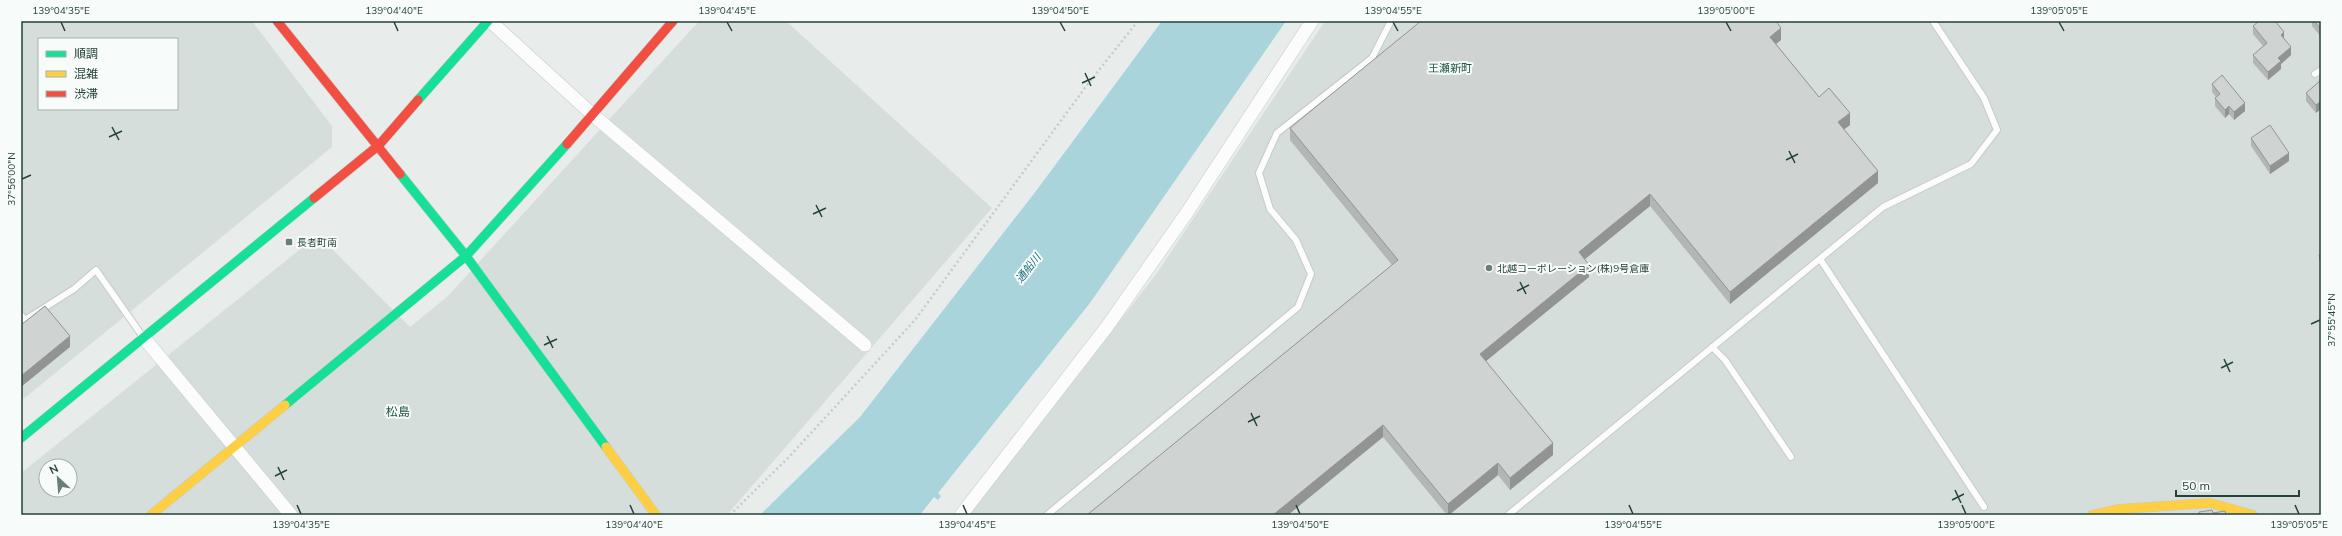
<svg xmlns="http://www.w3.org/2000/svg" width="2342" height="536" font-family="Mulish,'Noto Sans JP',sans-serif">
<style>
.built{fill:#d6dedb;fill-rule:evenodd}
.water{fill:#a9d4db}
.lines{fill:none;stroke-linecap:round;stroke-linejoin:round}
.lane-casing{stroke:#c5cac8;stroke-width:8}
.street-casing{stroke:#c5cac8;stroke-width:14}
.fast-casing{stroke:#c3cbc8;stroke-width:10}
.slow-casing{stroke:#c3cbc8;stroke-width:10}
.jam-casing{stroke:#c3cbc8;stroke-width:10}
.path{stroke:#c3ccca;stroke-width:2.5;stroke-dasharray:2 3;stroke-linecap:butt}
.lane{stroke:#fcfcfc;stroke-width:6}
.street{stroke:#fcfcfc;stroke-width:13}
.fast{stroke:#16e098;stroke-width:9}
.slow{stroke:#ffcf43;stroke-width:9}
.jam{stroke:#f24e42;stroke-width:9}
.wall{fill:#b2b6b5}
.shaded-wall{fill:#919493}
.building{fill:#cfd4d2;stroke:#919493}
.ticks{fill:none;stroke:#24423a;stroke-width:1.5}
.poi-dot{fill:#697e78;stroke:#f7fbf9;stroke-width:1.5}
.labels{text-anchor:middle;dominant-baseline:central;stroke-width:4;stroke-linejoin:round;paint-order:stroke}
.poi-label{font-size:10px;fill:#24423a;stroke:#f7fbf9;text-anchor:start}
.neighbourhood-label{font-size:11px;fill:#1f5548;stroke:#f7fbf9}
.water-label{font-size:11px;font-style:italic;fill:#1c6f80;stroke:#f7fbf9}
.quarter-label{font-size:12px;fill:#1f5548;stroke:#f7fbf9}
.neatline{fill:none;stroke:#24423a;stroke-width:1.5}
.ticks-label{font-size:10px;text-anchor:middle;fill:#24423a}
</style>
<rect width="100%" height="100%" fill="#e8edeb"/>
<path class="built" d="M21,21H252L332,126V147L21,401ZM39,39H177V109H39Z
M699,21H786L992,208L727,515H21V473L318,235L410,327L448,296ZM46,466H70V490H46Z
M1325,21H2321V515H969L1157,273Z"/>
<path class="water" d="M1162,21H1286L1090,303L938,493L941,496L938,500L934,497L920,515H760L860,417L1036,191Z"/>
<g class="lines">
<defs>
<path id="lane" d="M2315,74L2321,70
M1820,259L1984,507
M21,315L25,320L74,289L96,270L143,337
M1712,347L1725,360L1791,457
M1047,515L1298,307L1311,274L1296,240L1270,209L1259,173L1277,133L1372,58L1391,21
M1508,515L1883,207L1971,164L1997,130L1984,98L1933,21"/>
<path id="street" d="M490,21L593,115L865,345
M144,338L291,515
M961,515L1106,328L1186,214L1312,21"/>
<path id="fast" d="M418,100L488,21
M400,174L466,256L606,447
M285,405L466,256L567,144
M21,438L314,198"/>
<path id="slow" d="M606,447L656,515
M151,515L285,405
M2092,515L2120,509L2210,503L2253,515"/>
<path id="jam" d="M277,21L400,174
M567,144L673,21
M314,198L379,145L418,100"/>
</defs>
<use href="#lane" class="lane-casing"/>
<use href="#street" class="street-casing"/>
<use href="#fast" class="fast-casing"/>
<use href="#slow" class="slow-casing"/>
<use href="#jam" class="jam-casing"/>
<path class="path" d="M730,515L788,458L915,320L1087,85L1138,21"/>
<use href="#lane" class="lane"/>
<use href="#street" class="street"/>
<use href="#fast" class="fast"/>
<use href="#slow" class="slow"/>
<use href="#jam" class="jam"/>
</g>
<path class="wall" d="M2312,21H2321V37L2312,26Z
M2253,26L2284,38L2291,55L2281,64V69L2268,80L2253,63V55L2263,46L2253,34Z
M1781,40L1776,44L1819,97L1850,125L1844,129L1878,183L1730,304L1650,206L1585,259L1589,277L1486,361L1553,455L1510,490L1498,475L1449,515H1447L1383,437L1288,515H1087L1392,265L1290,140V128Z
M2321,80L2316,113L2306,101V93Z
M2212,84L2245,111L2234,120L2229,114L2225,118L2215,106V98L2216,97L2212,92Z
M2251,138L2289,161L2270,174L2251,146Z
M2321,254V264L2319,259V255Z"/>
<path class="shaded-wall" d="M1781,28V40L1770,49V37Z
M2284,32V40L2281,35Z
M2291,47V55L2281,64V69L2268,80V72L2278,58Z
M2321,101V109L2316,113V105Z
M2245,103V111L2234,120V112Z
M2229,106V114L2225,118V110Z
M1850,113V125L1838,134V122Z
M2289,153V161L2270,174V166Z
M1878,171V183L1730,304V292Z
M1650,194V206L1579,264V252Z
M1589,265V277L1480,366V354Z
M70,336V347L21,387V376Z
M1383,425V437L1288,515H1273Z
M1553,443V455L1510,490V478Z
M1498,463V475L1449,515H1448V504Z"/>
<path class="building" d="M1421,21H1776L1781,28L1770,37L1819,97L1829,88L1850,113L1838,122L1878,171L1730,292L1650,194L1579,252L1589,265L1480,354L1553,443L1510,478L1498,463L1448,504L1383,425L1273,515H1087L1398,260L1290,128Z
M2259,21H2275L2284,32L2281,35L2291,47L2278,58L2281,61L2268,72L2253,55L2267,43L2253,26Z
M2314,21H2321V29Z
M2222,75L2245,103L2234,112L2229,106L2225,110L2215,98L2220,94L2212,84Z
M2321,80V101L2316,105L2306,93Z
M2270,125L2289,153L2270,166L2251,138Z
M2321,254V260L2319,255Z
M45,306L70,336L21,376V325Z
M2212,510L2213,513L2225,511L2226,515H2199V512Z"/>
<path class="ticks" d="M61,22L65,31M394,22L398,31M727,22L732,31M1060,22L1065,31M1393,22L1398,31M1726,22L1731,31M2059,22L2064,31M1085,73L1091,86M1082,83L1095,77M112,127L119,140M109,137L122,131M1789,151L1795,163M1786,160L1798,154M22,179L31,175M816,205L822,217M813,214L826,208M1520,282L1526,294M1517,291L1529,285M2311,324L2320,320M547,336L553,348M544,345L557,339M2224,359L2230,372M2221,368L2233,362M1251,413L1257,426M1248,422L1260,416M278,467L284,480M275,476L287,470M1955,490L1961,503M1952,500L1964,494M297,505L301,514M630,505L634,514M963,505L967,514M1296,505L1300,514M1629,505L1633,514M1962,505L1966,514M2295,505L2299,514"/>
<g class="poi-dot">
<rect x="285" y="238" width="8" height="8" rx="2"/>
<circle cx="1489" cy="268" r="4"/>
</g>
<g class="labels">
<g class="poi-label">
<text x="297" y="242">長者町南</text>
<text x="1497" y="268">北越コーポレーション(株)9号倉庫</text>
</g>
<g class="neighbourhood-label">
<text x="1450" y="68">王瀬新町</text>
</g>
<g class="water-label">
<text transform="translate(1028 268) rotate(-52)">通船川</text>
</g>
<g class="quarter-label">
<text x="398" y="411">松島</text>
</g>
</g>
<rect width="2342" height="536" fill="none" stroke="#f7fbf9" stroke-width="44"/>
<rect x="38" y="38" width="140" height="72" fill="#f7fbf9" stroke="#a3b1ad"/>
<rect x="46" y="51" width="20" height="6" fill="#16e098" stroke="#a3b1ad"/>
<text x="74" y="58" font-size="12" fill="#24423a">順調</text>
<rect x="46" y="71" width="20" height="6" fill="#ffcf43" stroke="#a3b1ad"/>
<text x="74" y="78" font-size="12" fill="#24423a">混雑</text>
<rect x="46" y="91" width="20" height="6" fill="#f24e42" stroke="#a3b1ad"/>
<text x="74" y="98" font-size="12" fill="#24423a">渋滞</text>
<g transform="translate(58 478) rotate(334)"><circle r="19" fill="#f7fbf9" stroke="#a3b1ad"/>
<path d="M0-3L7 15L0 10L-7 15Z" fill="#697e78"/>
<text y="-6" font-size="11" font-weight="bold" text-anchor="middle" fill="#24423a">N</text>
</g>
<path d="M2176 490v6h123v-6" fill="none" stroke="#24423a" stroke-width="2"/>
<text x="2182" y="490" font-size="12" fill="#24423a" stroke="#f7fbf9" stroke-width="3" paint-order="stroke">50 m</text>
<rect x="22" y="22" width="2298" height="492" class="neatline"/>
<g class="ticks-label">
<text x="61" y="14">139°04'35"E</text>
<text x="394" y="14">139°04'40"E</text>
<text x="727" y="14">139°04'45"E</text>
<text x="1060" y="14">139°04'50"E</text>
<text x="1393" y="14">139°04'55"E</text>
<text x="1726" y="14">139°05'00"E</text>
<text x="2059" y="14">139°05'05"E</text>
<text transform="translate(11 179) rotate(-90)" y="4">37°56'00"N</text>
<text transform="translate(2331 320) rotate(-90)" y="4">37°55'45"N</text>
<text x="301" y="528">139°04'35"E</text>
<text x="634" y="528">139°04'40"E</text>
<text x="967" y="528">139°04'45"E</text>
<text x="1300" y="528">139°04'50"E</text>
<text x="1633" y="528">139°04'55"E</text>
<text x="1966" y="528">139°05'00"E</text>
<text x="2299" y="528">139°05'05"E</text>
</g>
</svg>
